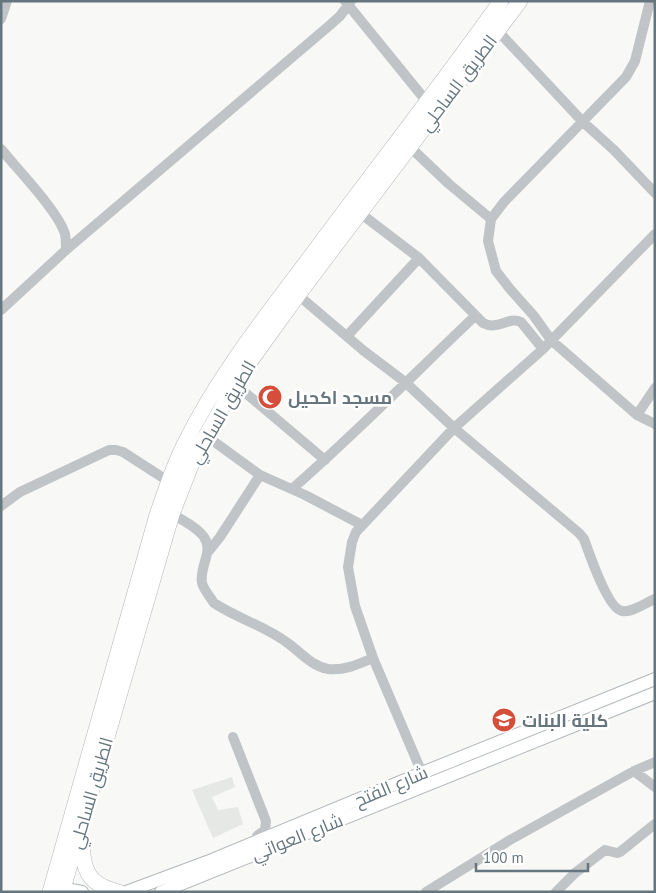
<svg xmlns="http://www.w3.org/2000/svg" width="656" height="893" font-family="'PT Sans',Cairo,sans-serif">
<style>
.built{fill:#e6e8e6}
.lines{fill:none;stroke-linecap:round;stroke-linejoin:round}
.major-casing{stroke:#b1b7ba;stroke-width:14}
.highway-casing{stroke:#b3b8ba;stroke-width:16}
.minor{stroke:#c0c4c7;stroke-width:10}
.major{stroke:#fff;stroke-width:12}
.highway{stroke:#fff;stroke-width:15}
.labels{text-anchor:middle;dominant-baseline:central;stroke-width:5;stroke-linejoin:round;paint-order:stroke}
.street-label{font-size:18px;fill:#66767e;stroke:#fff}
.poi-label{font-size:18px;font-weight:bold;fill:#66767e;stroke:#fff;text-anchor:start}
</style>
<rect width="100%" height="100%" fill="#f8f8f6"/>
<path class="built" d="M232,777L235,787L212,797L218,810L238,807L243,824L213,838L192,790Z"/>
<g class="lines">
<defs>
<path id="major" d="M55,887L82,892
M126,892L212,860L422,773L655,679
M161,892L655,693"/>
<path id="highway" d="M81,836C84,866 83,884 119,892
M50,892L157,515C165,491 173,467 184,445C217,377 266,316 311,256C374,171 439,88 501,1
M62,892L172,514L195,455L241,374L298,295L520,1"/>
</defs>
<use href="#major" class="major-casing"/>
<use href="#highway" class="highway-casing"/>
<path class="minor" d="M345,1L427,102
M650,1L635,61L626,77L504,202L491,219L488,241L496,271L510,289L534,316L551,340L637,415L655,424
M1,19L7,1
M498,31L583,122L614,150L655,193
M410,147L449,184L491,219
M1,149C18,170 58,211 65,234C66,239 66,245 66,250
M360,213L419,258L483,323C499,331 507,316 521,322L543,349
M298,295L364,351L405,382L454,428L579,533L584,539C589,553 608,609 622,611C632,613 645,603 655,599
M1,310L66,250L330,25L340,16L351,1
M347,336L419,258
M235,384L325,460
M637,415L655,388
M205,435L260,475L305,495L362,525
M292,489C355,434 414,374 475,316
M1,506L20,492L109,450H116L123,452L168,481
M172,514C182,520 197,527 204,537C214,552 199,566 202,583C204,590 210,597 214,603C238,619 266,626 289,644C301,653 312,666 328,669C344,671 359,664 373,658
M208,552L220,537L260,475
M233,737L266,821L265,830L257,836L256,842
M634,771L655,787
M422,773L373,658L355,606L348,567L352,542L356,532L454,428L543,349L655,234
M426,892L510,840L634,771L655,762
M556,892L575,873L605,850L617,853L620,852L655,824"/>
<use href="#major" class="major"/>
<use href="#highway" class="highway"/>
</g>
<defs>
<symbol id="mosque-disc" viewBox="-11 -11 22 22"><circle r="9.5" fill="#d44e3a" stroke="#fff"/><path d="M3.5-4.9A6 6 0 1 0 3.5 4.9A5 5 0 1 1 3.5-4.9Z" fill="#fff"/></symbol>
<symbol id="school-disc" viewBox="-11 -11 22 22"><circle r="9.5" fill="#d44e3a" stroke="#fff"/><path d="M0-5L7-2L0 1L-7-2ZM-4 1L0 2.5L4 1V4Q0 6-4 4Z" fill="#fff"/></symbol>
</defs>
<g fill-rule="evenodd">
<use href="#mosque-disc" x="256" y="383" width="28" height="28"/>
<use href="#school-disc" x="490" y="706" width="28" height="28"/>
</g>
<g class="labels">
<g class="street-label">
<text transform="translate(458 83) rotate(-53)">الطريق الساحلي</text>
<text transform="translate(222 412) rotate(-60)">الطريق الساحلي</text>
<text transform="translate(391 786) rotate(-23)">شارع الفتح</text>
<text transform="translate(91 793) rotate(-74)">الطريق الساحلي</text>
<text transform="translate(297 837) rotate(-22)">شارع العواتي</text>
</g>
<g class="poi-label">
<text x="288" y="397">مسجد اكحيل</text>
<text x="522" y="720">كلية البنات</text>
</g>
</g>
<rect width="656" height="893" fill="none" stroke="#66767e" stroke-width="5"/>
<path d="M476 863v8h112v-8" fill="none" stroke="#66767e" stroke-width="2.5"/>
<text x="483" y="863" font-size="15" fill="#66767e" stroke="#ffffff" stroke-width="4" paint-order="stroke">100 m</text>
</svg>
